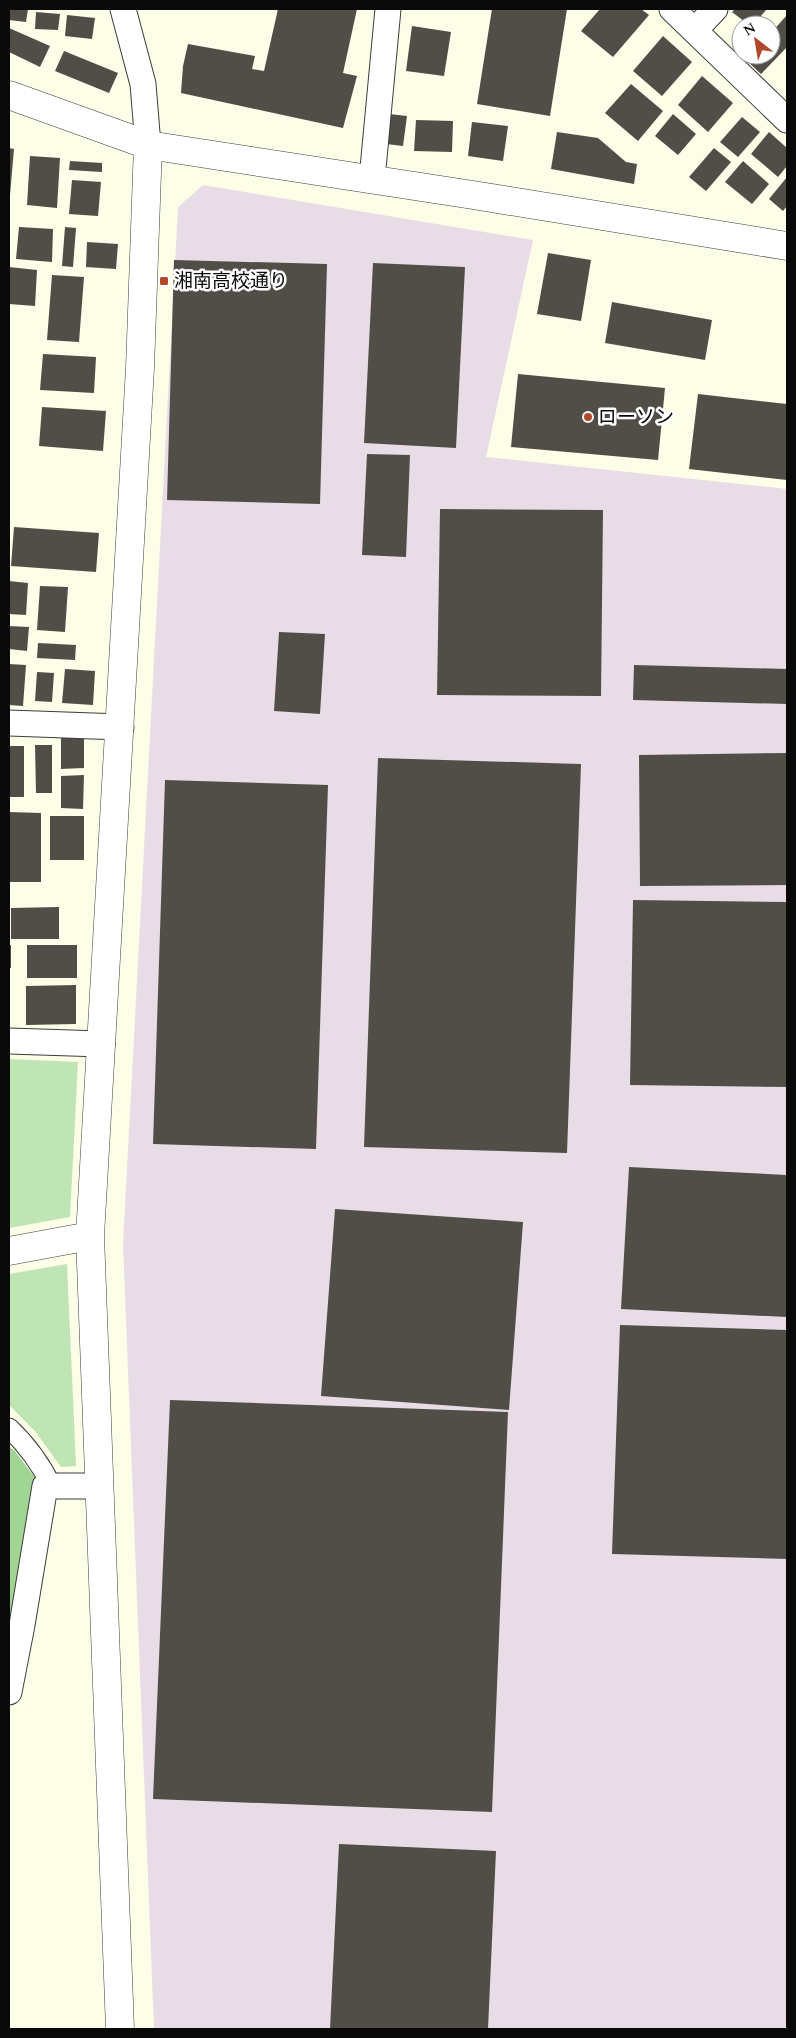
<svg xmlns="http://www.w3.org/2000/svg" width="796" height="2038" font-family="Spectral,'Noto Sans JP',serif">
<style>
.industrial{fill:#e8dde7}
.green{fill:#c0e5b4}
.forest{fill:#a0d594}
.building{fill:#514e47}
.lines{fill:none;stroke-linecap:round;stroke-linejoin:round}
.pedestrian-casing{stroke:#3c3c3c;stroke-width:21}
.minor-casing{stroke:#3c3c3c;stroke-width:27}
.tertiary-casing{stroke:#3c3c3c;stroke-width:29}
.pedestrian{stroke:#fff;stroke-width:19}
.minor{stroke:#fff;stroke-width:25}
.tertiary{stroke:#fff;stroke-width:28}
.poi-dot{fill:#b0482b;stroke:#fff;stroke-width:2}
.labels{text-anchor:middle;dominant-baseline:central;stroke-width:5;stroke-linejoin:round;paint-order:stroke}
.poi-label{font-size:19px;fill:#090909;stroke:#fff;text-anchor:start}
</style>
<rect width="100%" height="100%" fill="#fcfee7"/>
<path class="industrial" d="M203,185L533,240L486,457L787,489V2029H154L123,1244L178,207Z"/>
<path class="green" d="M9,1059L78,1062L70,1217L9,1228Z
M67,1264L76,1466L61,1467L35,1431L9,1405V1274Z"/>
<path class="forest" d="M9,1447L14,1450L39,1483L9,1655Z"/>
<path class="building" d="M9,9H28L26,22L9,20Z
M278,9H357L343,73L357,76L343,128L181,93L183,66L188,44L255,56L252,69L264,71Z
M492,9H567L550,116L477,104Z
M600,9H641L649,15L613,57L581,31Z
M735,9H767L753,25H749L732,12Z
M36,12L60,14L58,30L35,29Z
M67,15L95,18L92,39L65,36Z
M787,15V47L761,74L746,60L750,55H771V33Z
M412,26L451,32L444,76L406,71Z
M9,28L50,46L40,67L9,52Z
M663,36L692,62L662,96L633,71Z
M64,51L118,73L109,93L55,71Z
M702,76L733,103L708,132L678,105Z
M631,84L663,111L638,141L605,113Z
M389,114L407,116L403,146L386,144Z
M673,114L696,134L678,155L655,136Z
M742,117L760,132L738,157L720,142Z
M416,120L453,121L452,152L414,151Z
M472,122L508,126L503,161L468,156Z
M557,132L598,138L626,162L637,164L634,184L551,169Z
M769,132L787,148V166L778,177L751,154Z
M9,148L14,149L10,195H9Z
M714,148L731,162L706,191L689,177Z
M30,156L60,158L57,208L27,205Z
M70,161L102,163V172L69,170Z
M743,161L769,184L752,204L725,182Z
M787,177V206L783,211L769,199Z
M72,180L101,182L98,216L69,214Z
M19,227L53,229L52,262L16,259Z
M65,227L76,228L73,267L62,266Z
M87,242L118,244L116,269L86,267Z
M548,253L591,260L581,321L537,314Z
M174,260L327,264L320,504L167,500Z
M373,263L465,267L456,448L364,443Z
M9,267L37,270L35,306L9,304Z
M52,275L84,277L79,342L47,340Z
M612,302L712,320L705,360L605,343Z
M43,354L96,357L94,393L40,390Z
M518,374L665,388L658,460L511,447Z
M698,394L787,404V480L689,469Z
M42,407L106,411L103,451L39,446Z
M367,454L410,455L406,557L362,555Z
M440,509L603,510L601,696L437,695Z
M14,527L99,533L96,572L11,566Z
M9,581L28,583L26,615L9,614Z
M40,586L68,587L65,632L37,630Z
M9,626L29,627L27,651L9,649Z
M279,632L325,634L320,714L274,711Z
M38,643L76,645L75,660L37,658Z
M9,664L26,665L23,706L9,705Z
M634,665L787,669V704L633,700Z
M65,669L95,671L93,705L62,703Z
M37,672L54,673L52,702L35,701Z
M61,738H84V768L61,769Z
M35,745H52V793H36Z
M9,746H24V797H9Z
M787,753V885L640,886L639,755Z
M378,758L581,764L567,1153L364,1147Z
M84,775L83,809L61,808V776Z
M165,780L328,785L316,1149L153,1144Z
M9,812L41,813V882H9Z
M50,816H84V860H50Z
M633,900L787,902V1087L630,1085Z
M59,907V939H11V908Z
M9,945H11V968H9Z
M27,945H77V978H27Z
M76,985V1024L26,1025V986Z
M629,1167L787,1175V1317L621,1309Z
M335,1209L523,1222L509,1410L321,1396Z
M620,1325L787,1330V1559L612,1554Z
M170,1400L508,1412L492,1812L153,1799Z
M339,1844L496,1851L488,2029H330Z"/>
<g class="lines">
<defs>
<path id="pedestrian" d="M9,1428C27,1445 41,1464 52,1487"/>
<path id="minor" d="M123,9L143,84L148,145
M672,9L787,120
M695,30L715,9
M372,179L388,9
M9,723L121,727
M9,1041L102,1044
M9,1692L22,1625L45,1486H100"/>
<path id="tertiary" d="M9,95L148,145L473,195L787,246
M9,1251L90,1236
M120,2029L90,1236L140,368L148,145"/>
</defs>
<use href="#pedestrian" class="pedestrian-casing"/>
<use href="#minor" class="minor-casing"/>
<use href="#tertiary" class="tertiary-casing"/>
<use href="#pedestrian" class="pedestrian"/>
<use href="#minor" class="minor"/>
<use href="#tertiary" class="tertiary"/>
</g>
<g class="poi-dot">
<rect x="159" y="276" width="10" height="10" rx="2.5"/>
<circle cx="588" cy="417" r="5"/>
</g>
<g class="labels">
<g class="poi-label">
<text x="174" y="281">湘南高校通り</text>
<text x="598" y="417">ローソン</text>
</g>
</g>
<rect width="796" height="2038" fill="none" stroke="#090909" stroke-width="20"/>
<g transform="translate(756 40) rotate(329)"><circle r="24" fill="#ffffff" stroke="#9d9d9d"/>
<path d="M0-4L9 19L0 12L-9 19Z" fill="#b0482b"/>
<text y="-8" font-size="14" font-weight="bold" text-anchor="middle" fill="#090909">N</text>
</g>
</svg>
